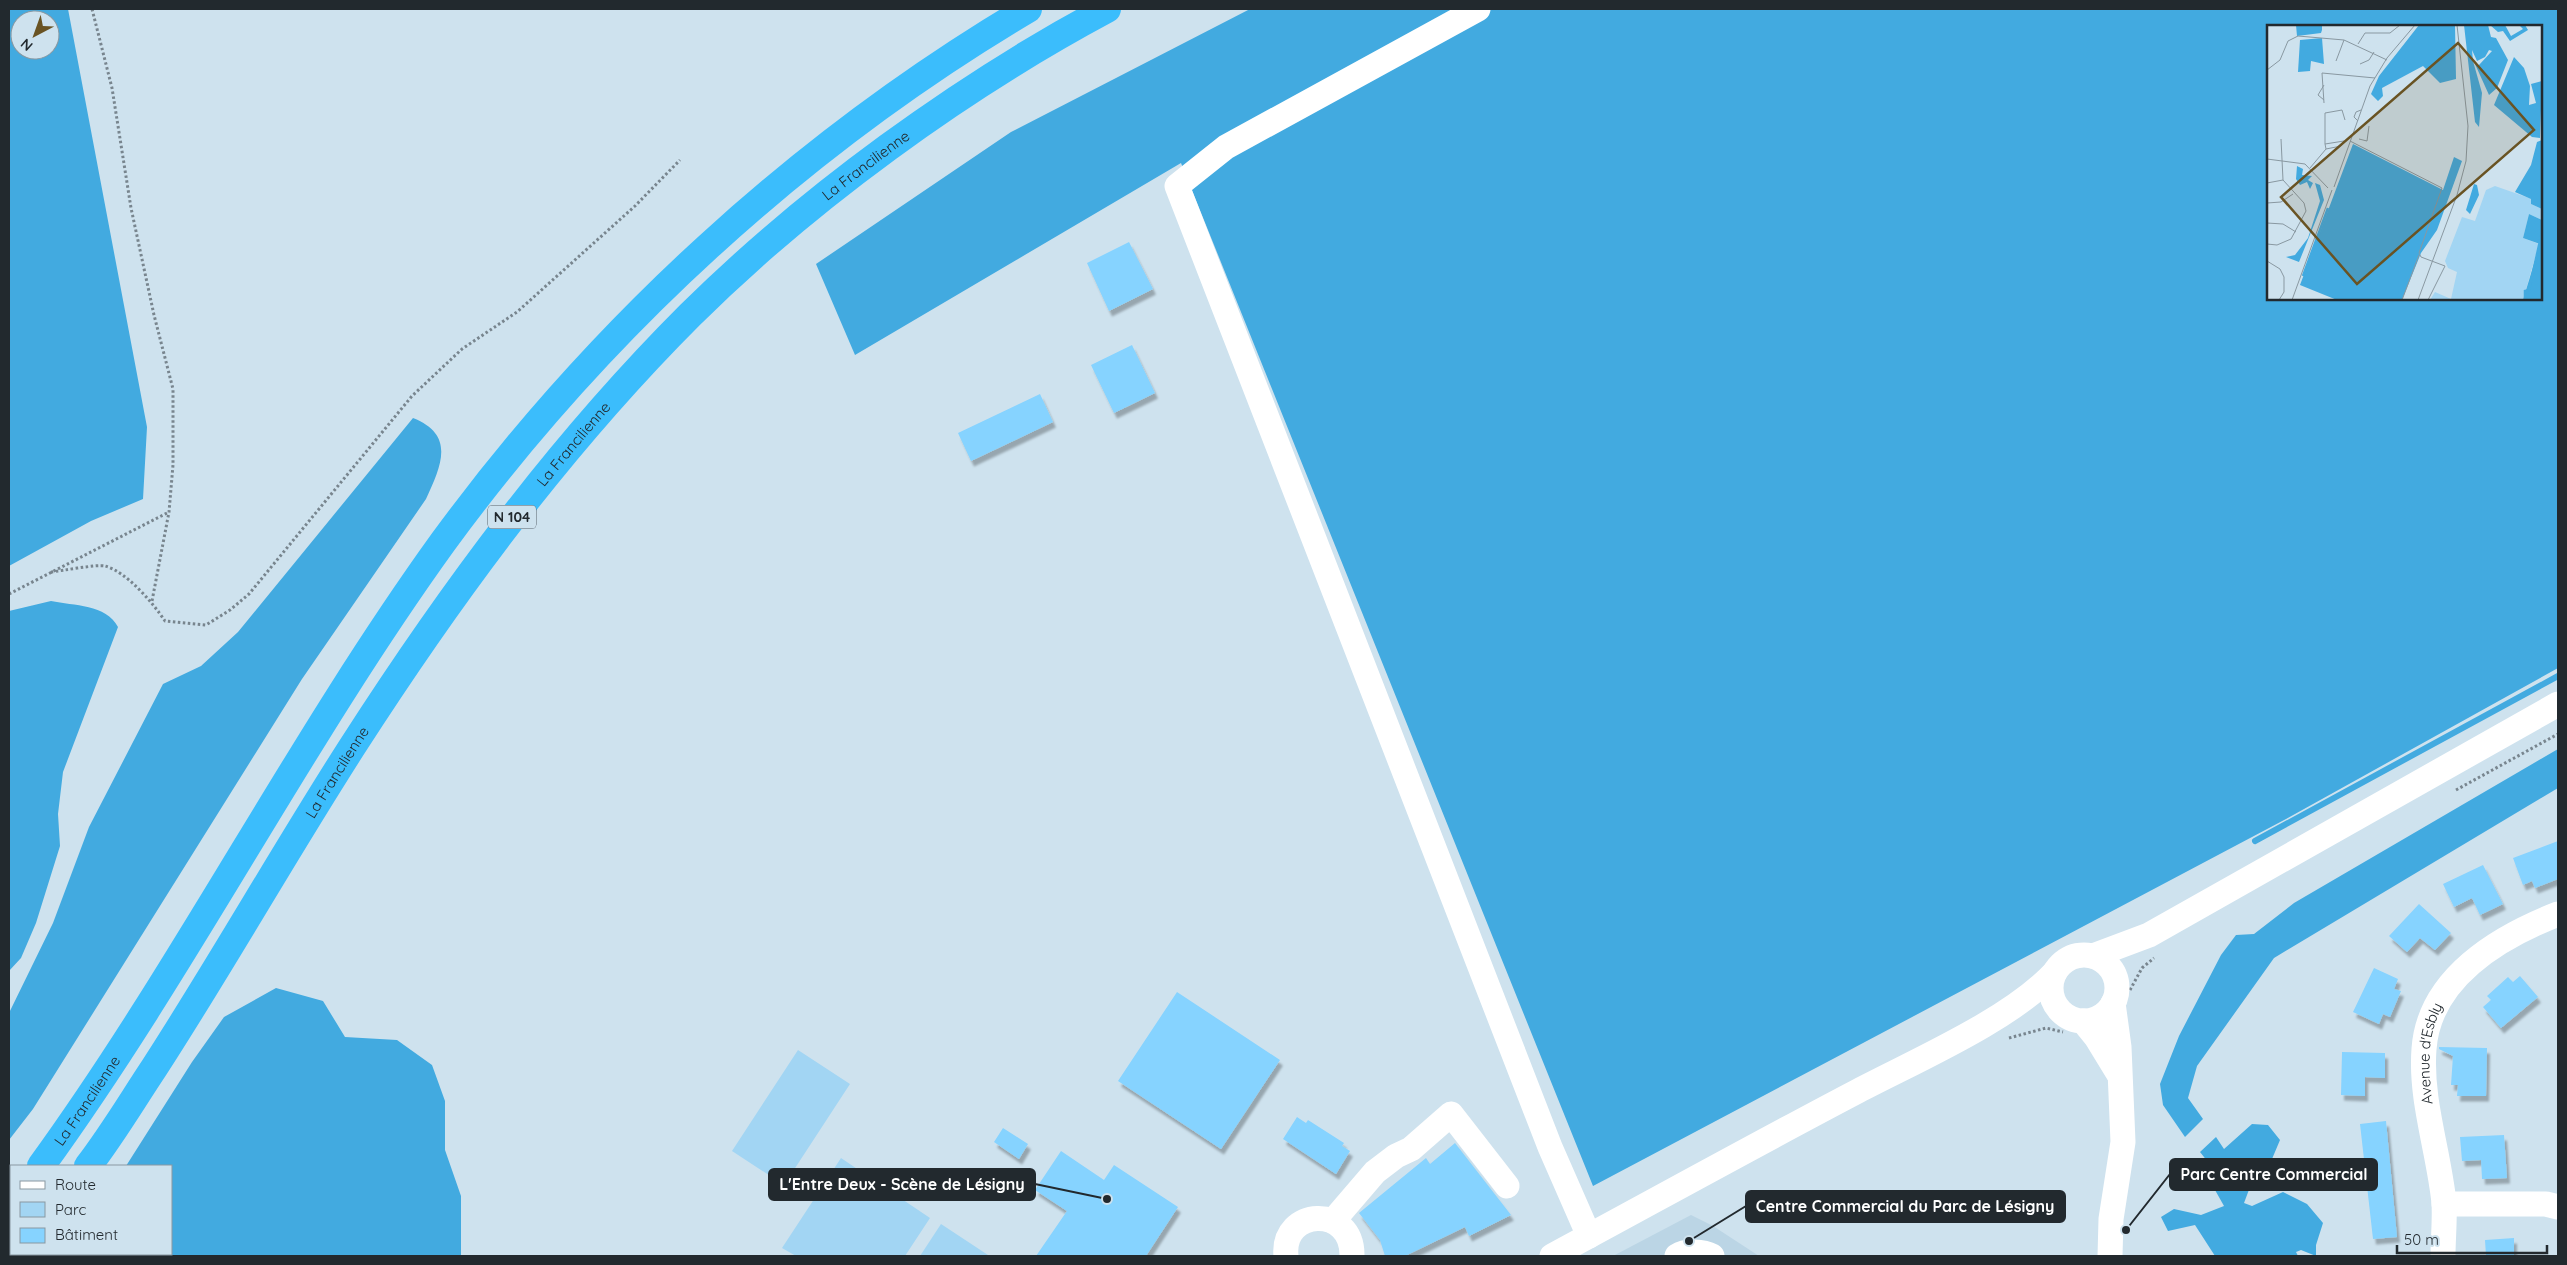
<svg xmlns="http://www.w3.org/2000/svg" width="2567" height="1265" font-family="Quicksand,sans-serif">
<style>
.built{fill:#bbd5e5}
.green{fill:#a2d5f3}
.forest{fill:#42aae0;fill-rule:evenodd}
.lines{fill:none;stroke-linecap:round;stroke-linejoin:round}
.stream{stroke:#42aae0;stroke-width:6}
.building{fill:#86d3ff;filter:url(#shadow)}
.path{stroke:#78858e;stroke-width:3;stroke-dasharray:2.5 2.5;stroke-linecap:butt}
.minor{stroke:#fff;stroke-width:25}
.highway{stroke:#3bbdfc;stroke-width:28}
.labels{text-anchor:middle;dominant-baseline:central;stroke-width:4;stroke-linejoin:round;paint-order:stroke}
.shield{fill:#cee2ee;stroke:#566068;stroke-width:1}
.shield-label{font-size:14px;font-weight:bold;fill:#22292e}
.street-label{font-size:15px;fill:#22292e;stroke:#cee2ee}
.inset-river{fill:none;stroke:#42aae0;stroke-width:2.5}
.inset-road{fill:none;stroke:#8998a1;stroke-width:1}
.view{fill:#695323;fill-opacity:0.15;stroke:#695323;stroke-width:2.5}
.inset-edge{fill:none;stroke:#22292e;stroke-width:2.5}
.leader{fill:none;stroke:#22292e;stroke-width:2}
.callout-dot{fill:#22292e;stroke:#cee2ee;stroke-width:2}
.callout{fill:#22292e;stroke:#22292e;stroke-width:2}
.callout-label{font-size:16px;text-anchor:middle;font-weight:bold;fill:#fff}
</style>
<defs>
<filter id="shadow"><feDropShadow dx="3" dy="5.5" stdDeviation="1" flood-color="#0004"/></filter>
</defs>
<rect width="100%" height="100%" fill="#cee2ee"/>
<path class="built" d="M1691,1215L1713,1226L1759,1256H1613Z"/>
<path class="green" d="M798,1050L850,1084L784,1185L732,1151Z
M841,1158L930,1218L905,1256H796L782,1248Z
M941,1224L988,1255L987,1256H920Z"/>
<path class="forest" d="M9,9H68L147,427L143,499L91,521L9,566ZM20,20H50V50H20Z
M1250,9H2558V668L2286,819L1593,1186L1181,163L855,355L816,264L1011,132ZM2268,26H2541V299H2268Z
M413,418C456,435 441,466 426,499L302,679L33,1109L9,1140V1013L53,923L89,827L163,684L201,666L238,632Z
M51,601C74,606 106,604 118,627L63,772L58,814L60,846L36,923L21,958L9,971V611Z
M2558,749V788L2274,958L2197,1066L2188,1098L2203,1119L2185,1137L2163,1105L2160,1084L2179,1036L2221,955L2236,935L2254,934L2294,903Z
M276,988L323,1001L345,1037L397,1040L432,1065L445,1101V1150L461,1196V1256H64L66,1254H171V1166H126L192,1062L224,1017Z
M2252,1124L2268,1125L2280,1140L2272,1159L2256,1171L2244,1203L2252,1206L2283,1192L2307,1204L2323,1223L2316,1245V1256L2301,1250L2296,1252L2298,1256H2215L2195,1225L2168,1231L2161,1217L2174,1209L2201,1215L2224,1206L2215,1190L2212,1167L2200,1152L2216,1137L2224,1149Z"/>
<g class="lines">
<path class="stream" d="M2255,841L2558,676"/>
</g>
<path class="building" d="M1129,242L1153,289L1109,311L1087,263Z
M1132,345L1155,393L1114,413L1091,365Z
M1040,394L1053,422L971,461L958,433Z
M2558,841V879L2535,888L2532,881L2523,885L2513,858Z
M2483,865L2503,904L2480,915L2472,898L2454,907L2443,884Z
M2419,904L2451,933L2435,950L2420,938L2407,952L2389,936Z
M2374,968L2398,979L2394,989L2401,991L2390,1017L2383,1014L2379,1024L2353,1012Z
M2520,976L2538,997L2501,1028L2483,1007L2491,1000L2487,996L2508,977L2513,982Z
M1177,992L1280,1060L1221,1149L1118,1081Z
M2439,1047L2487,1048L2486,1096H2457L2458,1085H2451L2453,1056L2439,1049Z
M2342,1052L2385,1053V1078L2365,1077V1096L2341,1095Z
M1297,1117L1306,1123L1308,1120L1344,1143L1342,1146L1350,1151L1336,1174L1283,1139Z
M2386,1121L2397,1237L2373,1239L2360,1124Z
M1003,1128L1028,1144L1019,1159L994,1142Z
M2504,1135L2507,1178L2482,1179L2481,1160L2462,1161L2460,1137Z
M1455,1143L1511,1215L1469,1236L1465,1227L1405,1256H1385L1380,1240L1359,1213L1426,1158L1430,1164Z
M1061,1151L1104,1180L1114,1165L1178,1207L1146,1256H1036L1067,1211L1035,1190Z
M2514,1238V1256H2486L2485,1240Z"/>
<g class="lines">
<path class="path" d="M92,9L112,88L131,208L154,315L173,389V465L169,512L152,601
M51,572C61,571 97,564 105,566C127,572 153,603 165,621L206,625L230,610L249,594L412,396L462,349L517,312L635,206L680,160
M9,594L169,512
M2456,790L2558,734
M2130,990L2142,968L2154,958
M2009,1038L2046,1028L2063,1032"/>
<g class="minor">
<path d="M1478,9L1226,147L1177,186L1550,1147L1589,1236"/>
<circle cx="2084" cy="988" r="33"/>
<path d="M2093,956L2149,935L2558,704"/>
<path d="M2083,1021L2096,1037L2118,1073"/>
<path d="M2444,1204H2546L2558,1207"/>
<path d="M1333,1221L1375,1172L1396,1156L1411,1149L1451,1114L1507,1186"/>
<path d="M1286,1256C1281,1208 1353,1204 1352,1256"/>
<path d="M1552,1256C1654,1201 1755,1145 1858,1091C1917,1060 2010,1020 2055,972"/>
<path d="M1677,1256C1686,1250 1703,1251 1712,1256"/>
<path d="M2110,1256L2111,1219L2123,1142L2119,1047L2113,1003"/>
<path id="s1" d="M2443,1256C2443,1239 2445,1220 2444,1203C2439,1152 2420,1100 2424,1049C2429,978 2499,937 2558,914"/>
</g>
<g class="highway">
<path id="s2" d="M41,1166C186,966 298,743 443,542C599,329 800,144 1028,9"/>
<path id="s3" d="M88,1166C112,1135 132,1101 154,1068C222,963 284,853 352,747C451,593 560,445 690,315C808,198 961,87 1107,9"/>
<path d="M9,1210L11,1207"/>
<path d="M21,1256L23,1254"/>
</g>
</g>
<g class="labels">
<rect class="shield" x="488" y="505.5" width="48" height="23" rx="4"/>
<g class="shield-label">
<text x="512" y="517">N 104</text>
</g>
<g class="street-label">
<text stroke="none"><textPath href="#s3" startOffset="1276">La Francilienne</textPath></text>
<text stroke="none"><textPath href="#s3" startOffset="871">La Francilienne</textPath></text>
<text stroke="none"><textPath href="#s3" startOffset="466">La Francilienne</textPath></text>
<text stroke="none"><textPath href="#s1" startOffset="205">Avenue d'Esbly</textPath></text>
<text stroke="none"><textPath href="#s2" startOffset="80">La Francilienne</textPath></text>
</g>
</g>
<g transform="translate(2267 25)">
<rect width="275" height="275" fill="#cee2ee"/>
<path d="M228,161L265,174L264,179L275,184V195L262,189L256,213L272,219L256,275H163L168,267L184,274L190,247L181,243L178,236L195,192L208,196L219,165Z" fill="#a2d5f3"/>
<path d="M29,0H55V5L54,8L30,11ZM152,0H188L189,54L173,58L156,41L115,63L116,71L111,76L104,69L112,51ZM197,0H221L224,12L229,13L241,35L230,63L222,70L208,39L212,40L225,26L222,25L218,32L210,36L205,25L206,36L215,68L212,102L208,97ZM223,0H238L244,11L256,4L252,0H258L261,5L243,16L236,6L231,7ZM55,13L57,39L44,36L43,46L31,47L33,15ZM247,32L257,43L263,61L262,80L269,78L264,59L275,56L273,113L265,112L227,80ZM275,115V184L264,179V174L248,167L264,140L270,117ZM86,119L176,165L187,132L195,136L170,205L154,228L135,275H70L33,260ZM30,141L36,144L35,150L45,151L41,155L46,158L43,164L40,157L33,160L29,154ZM48,158L53,160L57,175L32,237L19,232L28,230L41,213L53,176ZM207,159L210,160L212,170L203,189L199,185ZM262,189L275,195V275H256L273,219L256,213Z" fill="#42aae0"/>
<path class="inset-river" d="M36,251L61,183M258,275V266L262,265L275,207"/>
<path class="inset-road" d="M91,19L98,8H123L133,0M69,36L77,15M93,39L102,35L107,27M0,45L13,35L21,16L31,11L77,15L120,35M57,60L51,70L57,75M57,78L55,48L108,53M91,96L87,92L89,87L94,85M92,114L100,116L102,101M77,116L74,121L59,124L58,119ZM83,116L175,163L152,228L154,232L178,241L161,275M58,119V88L75,85L78,95M0,134L38,139L61,163M43,143L59,124M0,158L16,155M67,162L103,61L120,33L148,0M0,178L14,177L26,169M0,198L16,199L29,207M0,219L10,220L24,214L39,186L37,178L16,155L14,114M0,236L13,244L17,252V267L12,275M25,275L65,165M135,275L152,230M151,275L190,170L199,136L201,101L190,0"/>
<path class="view" d="M191,18L267,105L90,259L14,172Z"/>
<rect width="275" height="275" class="inset-edge"/>
</g>
<path class="leader" d="M2126 1230L2170 1174M1107 1199L1035 1184M1689 1241L1746 1206"/>
<g class="callout-dot">
<circle cx="2126" cy="1230" r="5"/>
<circle cx="1107" cy="1199" r="5"/>
<circle cx="1689" cy="1241" r="5"/>
</g>
<g class="callout">
<rect x="2170" y="1159" width="207" height="31" rx="5"/>
<rect x="769" y="1169" width="266" height="31" rx="5"/>
<rect x="1746" y="1191" width="319" height="31" rx="5"/>
</g>
<g class="callout-label">
<text x="2274" y="1180">Parc Centre Commercial</text>
<text x="902" y="1190">L'Entre Deux - Scène de Lésigny</text>
<text x="1905" y="1212">Centre Commercial du Parc de Lésigny</text>
</g>
<rect width="2567" height="1265" fill="none" stroke="#22292e" stroke-width="20"/>
<rect x="10" y="1165" width="162" height="90" fill="#cee2ee" stroke="#8998a1"/>
<rect x="20" y="1181" width="25" height="8" fill="#ffffff" stroke="#8998a1"/>
<text x="55" y="1190" font-size="15" fill="#22292e">Route</text>
<rect x="20" y="1202" width="25" height="15" fill="#a2d5f3" stroke="#8998a1"/>
<text x="55" y="1215" font-size="15" fill="#22292e">Parc</text>
<rect x="20" y="1228" width="25" height="15" fill="#86d3ff" stroke="#8998a1"/>
<text x="55" y="1240" font-size="15" fill="#22292e">Bâtiment</text>
<g transform="translate(35 35) rotate(221)"><circle r="24" fill="#cee2ee" stroke="#8998a1"/>
<path d="M0-4L9 19L0 12L-9 19Z" fill="#695323"/>
<text y="-8" font-size="14" font-weight="bold" text-anchor="middle" fill="#22292e">N</text>
</g>
<path d="M2397 1245v8h150v-8" fill="none" stroke="#22292e" stroke-width="2.5"/>
<text x="2404" y="1245" font-size="15" fill="#22292e" stroke="#cee2ee" stroke-width="4" paint-order="stroke">50 m</text>
</svg>
